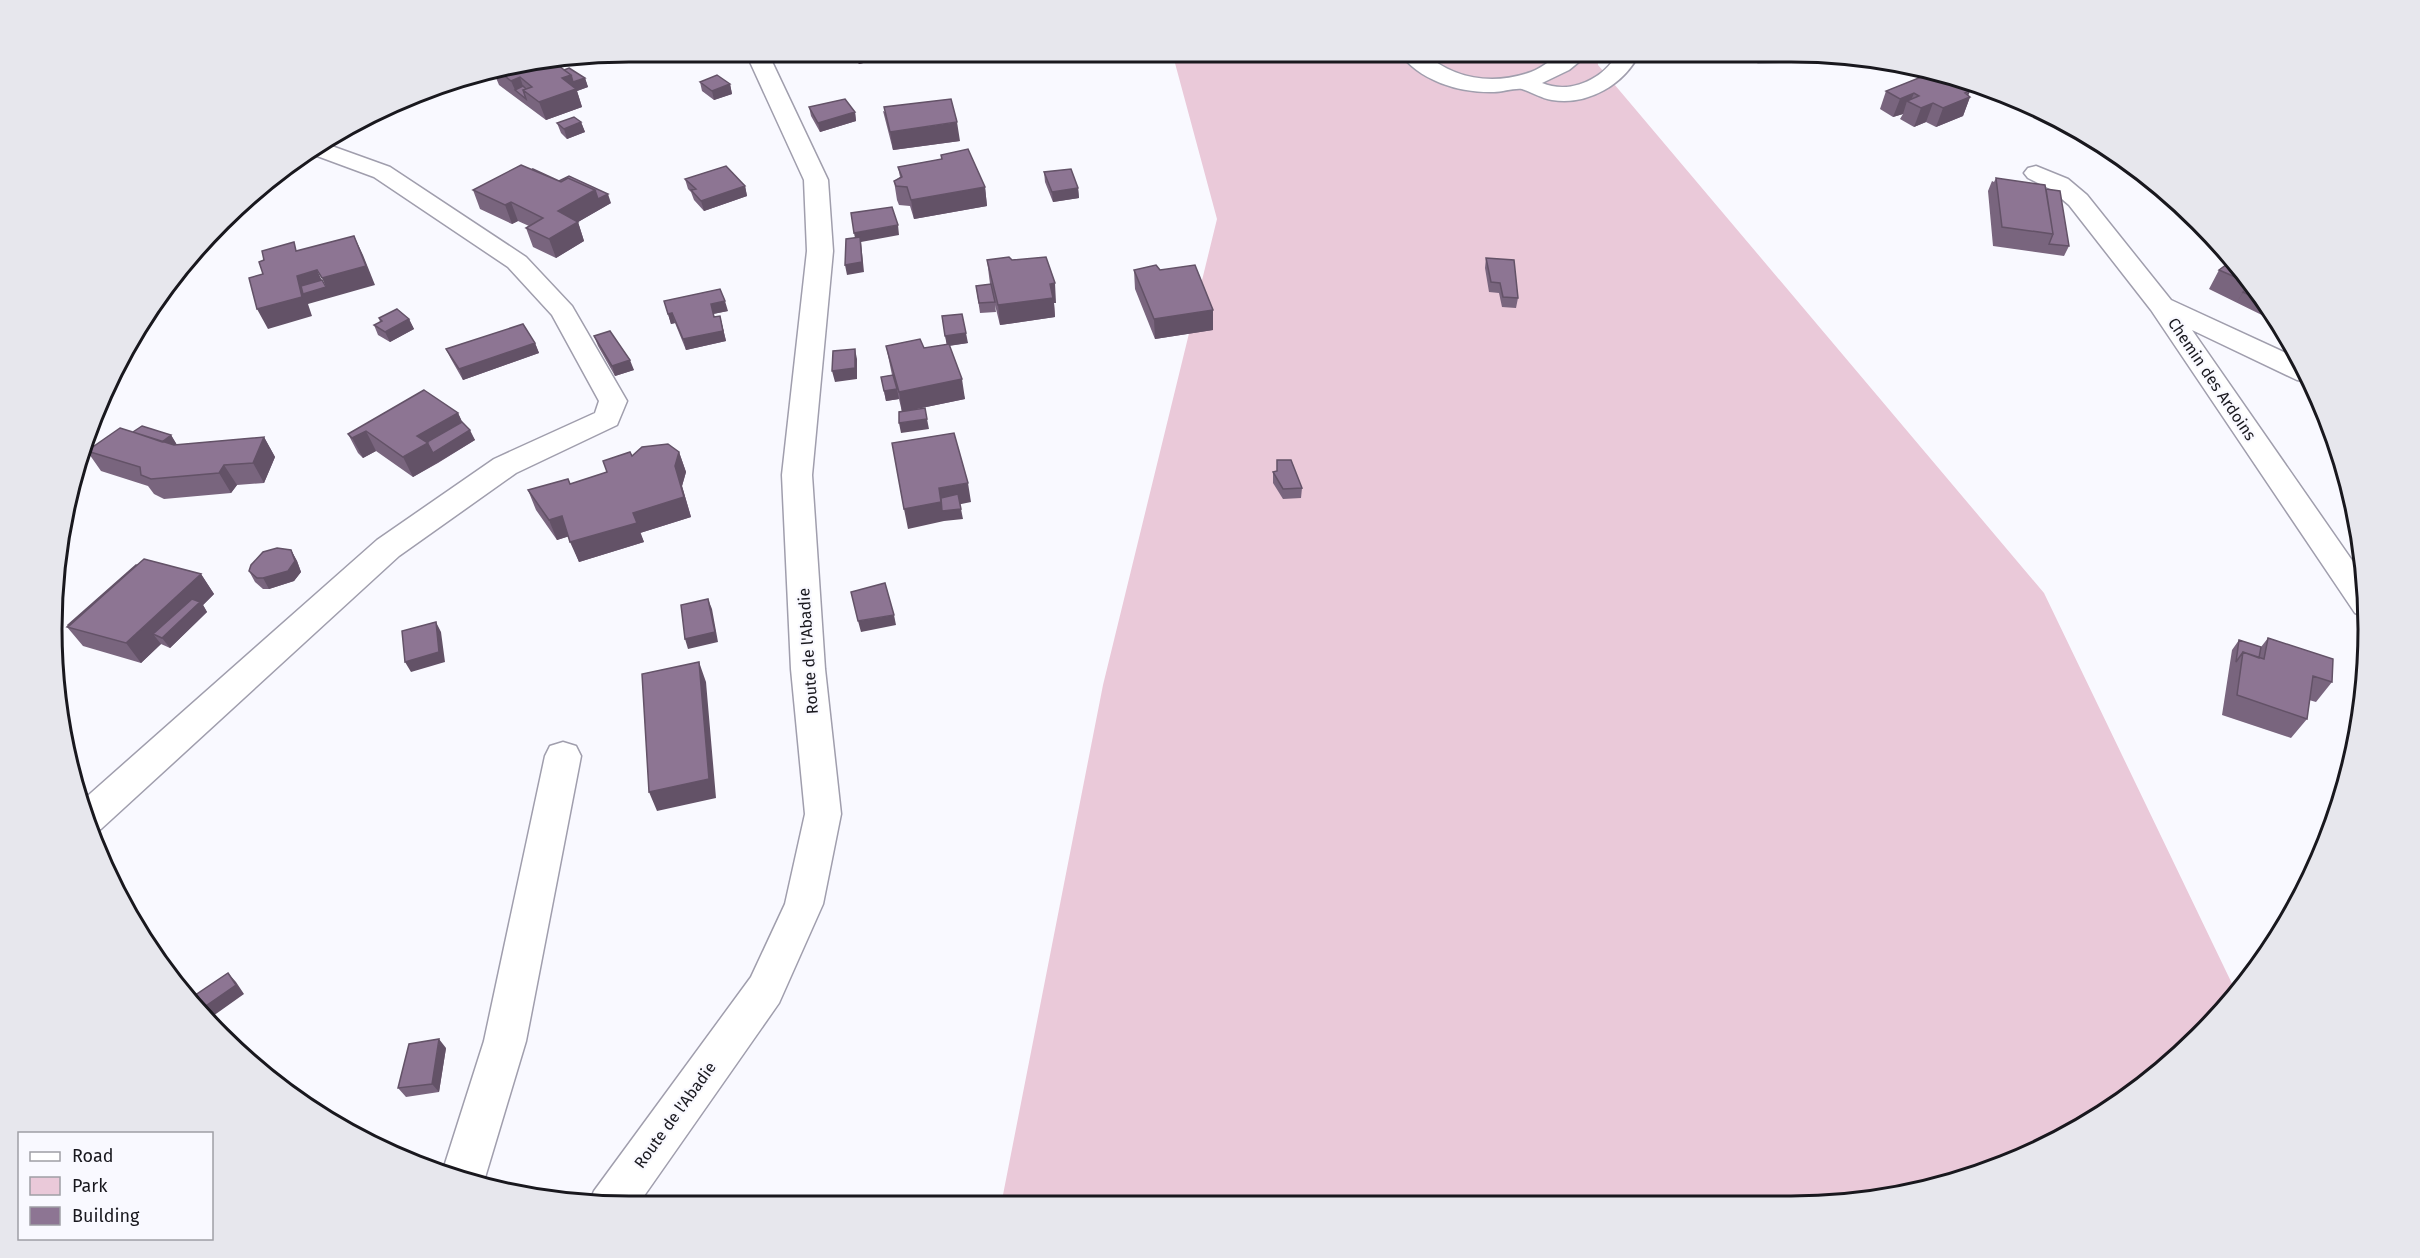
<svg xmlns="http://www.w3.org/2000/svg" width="2420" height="1258" font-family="'Fira Sans',sans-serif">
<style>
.green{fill:#eac9d9}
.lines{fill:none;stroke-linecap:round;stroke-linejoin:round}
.minor-casing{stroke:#a09ead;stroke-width:3}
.minor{fill:#fff;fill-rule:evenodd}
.wall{fill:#79657e}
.shaded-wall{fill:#635267}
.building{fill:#8d7593;stroke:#635267;stroke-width:1.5}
.labels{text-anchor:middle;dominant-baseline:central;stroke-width:4.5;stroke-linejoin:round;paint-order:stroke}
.street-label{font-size:16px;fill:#19181e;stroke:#f9f9ff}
.rim{fill:none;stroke:#19181e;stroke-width:3}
</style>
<rect width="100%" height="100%" fill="#f9f9ff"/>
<path class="green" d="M1172,52H1597L1598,65L2044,593L2237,994L2225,1010L2112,1109L2012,1163L1867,1202L1001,1205L1103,685L1217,219Z"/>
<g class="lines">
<defs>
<path id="minor" d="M745,51H767L828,180L833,251L812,475L825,669L841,814L823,904L779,1003L637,1206H592L588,1205L594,1191L751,977L785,904L805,814L791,669L782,475L807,251L804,180Z
M1399,52H1423C1453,79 1492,86 1531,72C1543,68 1557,54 1567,52C1574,50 1584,52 1591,52L1569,70L1542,83C1570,95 1605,79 1618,52H1640C1625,84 1588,106 1552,100C1541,98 1532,92 1522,89C1514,88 1502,92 1494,92C1460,93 1419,81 1399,52Z
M1752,52H1807L1800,61L1758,62Z
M326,144L390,167L526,257L572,306L627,401L617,425L516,473L399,556L101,829L91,832L83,800L377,540L494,459L595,413L599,401L552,315L508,267L374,177L309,153Z
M2036,166L2068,179L2087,195L2171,300L2301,360L2310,382L2297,380L2192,330L2365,579L2366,617L2355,613L2151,310L2069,205L2050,189L2028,178L2024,173L2028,168Z
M563,742L576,746L581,756L526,1041L484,1181L479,1187L442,1173L484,1041L545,756L550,746Z"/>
</defs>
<use href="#minor" class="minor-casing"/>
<use href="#minor" class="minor"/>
</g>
<path class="wall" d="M835,51H875L876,60L859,64L848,53L839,55Z
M555,63L564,70L585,78L588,87L577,91L582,107L546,120L499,85L494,73Z
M700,82L730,84L732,94L714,100L702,91Z
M1886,91L1968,96L1970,97L1963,116L1936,127L1926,122L1914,127L1900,119L1903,114L1893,117L1880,109Z
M809,107L855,112L856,121L820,132L811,116Z
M883,111L960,141L893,150Z
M581,122L585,132L567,139L561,133L557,123Z
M941,155L985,187L987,206L914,219L910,206L899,205L897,200L894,181L900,177L898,167L942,159Z
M1044,172L1078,188L1079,198L1053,202L1045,182Z
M1996,178L2046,189L2069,246L2064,256L1993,246L1988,191L1992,181L1994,182Z
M685,179L745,186L747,196L704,211L694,200L691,192L688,189Z
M473,190L611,203L578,222L584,241L556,258L533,247L526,228L529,226L518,221L512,224L480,209Z
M1486,258L1518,298L1516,308L1502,307L1499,293L1489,292L1485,268Z
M2234,259L2277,320L2276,322L2209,289L2219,270Z
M987,260H1012L1056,303H1054L1055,317L1000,325L995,305L996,312L980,313L976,286L990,284Z
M1134,270H1160L1213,310V330L1155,339L1135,289Z
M664,301L728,311L713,314L714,317L720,316L726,341L686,350L675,323L671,324Z
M942,316L968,343L949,346L965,399L902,412L899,399L886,401L881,377L892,375L886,346L924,348L947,345Z
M379,318L409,319L414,329L390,342L378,335L374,325L380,322Z
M594,336L634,370L615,376L598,346Z
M535,343L539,353L463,380L451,359L446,349Z
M458,413L462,422L475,440L438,463L413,477L376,451L363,458L358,453L348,434Z
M133,432L171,435L177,445L264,437L275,457L264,483L237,485L231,493L164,499L154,494L148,486L101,471L87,451Z
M679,452L686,472L682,486L691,517L640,533L644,542L579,562L569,536L557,540L536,510L528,490L570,484L607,472L632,456Z
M1273,472L1302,488L1301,498L1283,499L1273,483Z
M291,550L297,561L301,572L294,581L269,589H263L255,582L249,571Z
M201,574L214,594L203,605L207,612L170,648L161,644L141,663L83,646L67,627Z
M2268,638L2332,682L2316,702L2309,700L2307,719L2291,738L2222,715L2232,650L2239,640L2261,647Z
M446,1048L439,1092L406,1097L398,1088Z"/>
<path class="shaded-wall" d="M838,51H848V53L839,55Z
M857,51H875L876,60L859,64Z
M571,75L585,78L588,87L577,91L582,107L546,120L539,102L562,78Z
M520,77L525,92L523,90H515L511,81Z
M730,84L732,94L714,100L712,91Z
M1970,91L1967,99L1970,97L1963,116L1936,127L1943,108Z
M1914,93L1910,103L1907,101L1903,114L1893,117L1900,99Z
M1933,103L1926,122L1914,127L1921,108Z
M855,112L856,121L820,132L818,123Z
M581,122L585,132L567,139L564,129Z
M957,122L960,141L893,150L890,132Z
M745,186L747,196L704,211L701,201Z
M985,187L987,206L914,219L911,200Z
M1078,188L1079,198L1053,202L1052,192Z
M595,190L608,194L611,203L578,222L584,241L556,258L549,239L558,211Z
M511,202L518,221L512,224L505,205Z
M898,225L899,235L861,242L864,272L847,275L845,265L856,243L854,233Z
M354,236L363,255L375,285L308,304L312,316L268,329L257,309L297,276L317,270L325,287H326L322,278Z
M2250,282L2251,284L2245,293L2243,292L2237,302L2249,283Z
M1055,283L1056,303H1054L1055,317L1000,325L998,305L1050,284Z
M725,301L728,311L713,314L711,304Z
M1213,310V330L1155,339L1154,319Z
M672,313L675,323L671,324L668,314Z
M720,316L726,341L686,350L683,339Z
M409,319L414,329L390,342L385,332Z
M966,333L968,343L947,346L945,336Z
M535,343L539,353L463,380L459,369Z
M855,349L857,359V379L835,382L832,371Z
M630,360L634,370L615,376L612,366Z
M962,379L965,399L902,412L899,392Z
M897,389L899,399L886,401L884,391Z
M458,413L467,432L470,430L475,440L437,463L413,477L403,457L417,436Z
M927,419L929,429L901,433L899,423Z
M366,431L376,451L363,458L352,438Z
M171,435L177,445L156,447Z
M264,437L275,457L264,483L253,463Z
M679,452L686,472L682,486L691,517L640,533L633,513L675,466Z
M224,465L237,485L231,493L219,473Z
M968,483L971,502L942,508L961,509L963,519L944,521L908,529L904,509L939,488Z
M562,516L570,536L557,540L549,520Z
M637,523L644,542L579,562L570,542Z
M291,550L297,561L301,572L294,581L269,589L263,578Z
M201,574L214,594L203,605L207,612L170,648L162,638L153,634L161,644L141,663L126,643Z
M708,599L712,609L718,642L688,649L685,639Z
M894,615L896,625L861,632L858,621Z
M436,622L441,632L445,662L411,672L405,662Z
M699,662L706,682L716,798L657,811L649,792Z
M228,973L236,982L244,994L206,1021L197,1012Z
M439,1039L446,1048L439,1092L432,1084Z"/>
<path class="building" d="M555,63L571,75L562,78L576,89L539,102L523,90L532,87L520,77L511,81L500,72Z
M569,68L585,78L573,82L571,75L564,70Z
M1931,73L1970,91L1965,93L1970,97L1943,108L1933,103L1921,108L1907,101L1919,96L1914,93L1900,99L1886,91Z
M717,75L730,84L712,91L700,82Z
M523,86L526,89L523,90L526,99L515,90Z
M845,99L855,112L818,123L809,107Z
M951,99L957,122L890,132L884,107Z
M574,117L581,122L564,129L557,123Z
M968,149L985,187L911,200L907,187L896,186L894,181L902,177L898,167L942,159L941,155Z
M521,165L561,182L568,178L595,190L558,211L578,222L549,239L526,228L543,218L511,202L505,205L473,190Z
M726,166L745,186L701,201L691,190L696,189L685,179Z
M532,169H533L559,181L569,176L608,194L598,199L595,190L568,178L561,182Z
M1071,169L1078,188L1052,192L1044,172Z
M1996,178L2045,185L2053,234L2002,227Z
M2046,189L2060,191L2069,246L2049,244L2053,234Z
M892,207L898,225L854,233L851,213Z
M354,236L366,266L322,278L317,270L297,276L302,297L257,309L249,278L263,274L259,262L264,260L262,251L294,242L296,251Z
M860,237L862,262L845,265L846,239Z
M1009,257L1012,260L1046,257L1055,283L1050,284L1053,298L998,305L987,260Z
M1486,258L1514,260L1518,298L1503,297L1500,283L1491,282Z
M2234,259L2250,282L2249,283L2219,270Z
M1156,265L1160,270L1195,265L1213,310L1154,319L1134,270Z
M322,280L326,287L303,294L301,286Z
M991,284L995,302L979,303L976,286Z
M2248,288L2257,292L2265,303L2243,292Z
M720,289L725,301L711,304L714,317L720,316L723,331L683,339L672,313L668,314L664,301Z
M397,309L409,319L385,332L374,325L382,321L379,318Z
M962,314L966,333L945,336L942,316Z
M523,324L535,343L459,369L446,349Z
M610,331L630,360L612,366L594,336Z
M920,339L924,348L949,344L962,379L899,392L886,346Z
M855,349V368L832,371L833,351Z
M893,375L897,389L884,391L881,377Z
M424,390L458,413L417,436L428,443L403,457L366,431L352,438L348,434Z
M925,408L927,419L899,423V412Z
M462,422L470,430L433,453L427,442Z
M142,426L171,435L162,442L133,432Z
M120,428L174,445L264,437L253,463L224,465L219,473L151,479L141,475L140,467L87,451Z
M954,433L968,483L939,488L941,502L904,509L892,443Z
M668,444L679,452L675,466L684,497L633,513L637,523L570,542L562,516L549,520L528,490L568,479L570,484L607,472L603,461L630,452L632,456L642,447Z
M1277,460H1291L1302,488L1283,489L1273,472L1277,471Z
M958,494L961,509L942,511L941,498Z
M277,548L291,550L295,561L288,571L263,578H257L249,571L251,565L263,552Z
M144,559L201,574L126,643L67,627Z
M136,565H137L69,626L68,625Z
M885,583L894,615L858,621L851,592Z
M192,599L200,602L162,638L153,634Z
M708,599L715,632L685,639L681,605Z
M436,622L439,652L405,662L402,631Z
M2268,638L2333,659L2332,682L2313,676L2307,719L2237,695L2243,652L2264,659Z
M2239,640L2261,647L2259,658L2243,652L2236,662Z
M699,662L709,779L649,792L642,674Z
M228,973L236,985L197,1012L188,1000Z
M439,1039L432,1084L398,1088L409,1044Z"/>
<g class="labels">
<g class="street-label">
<text transform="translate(2212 379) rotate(56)">Chemin des Ardoins</text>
<text transform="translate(808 651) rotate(-94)">Route de l'Abadie</text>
<text transform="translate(675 1115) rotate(-54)">Route de l'Abadie</text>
</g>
</g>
<path d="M0 0H2420V1258H0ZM629 62H1791A567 567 0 0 1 2358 629V629A567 567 0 0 1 1791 1196H629A567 567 0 0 1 62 629V629A567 567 0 0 1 629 62Z" fill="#e7e7ed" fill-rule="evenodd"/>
<path class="rim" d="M629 62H1791A567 567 0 0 1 2358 629V629A567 567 0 0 1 1791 1196H629A567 567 0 0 1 62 629V629A567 567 0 0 1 629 62Z"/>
<rect x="18" y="1132" width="195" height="108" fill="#f9f9ff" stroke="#9f9fa5" stroke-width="1.5"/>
<rect x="30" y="1152" width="30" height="9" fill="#ffffff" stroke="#9f9fa5" stroke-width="1.5"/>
<text x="72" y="1162" font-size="18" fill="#19181e">Road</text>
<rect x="30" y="1177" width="30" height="18" fill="#eac9d9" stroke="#9f9fa5" stroke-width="1.5"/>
<text x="72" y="1192" font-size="18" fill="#19181e">Park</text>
<rect x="30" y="1207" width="30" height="18" fill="#8d7593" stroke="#9f9fa5" stroke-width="1.5"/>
<text x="72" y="1222" font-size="18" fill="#19181e">Building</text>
</svg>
